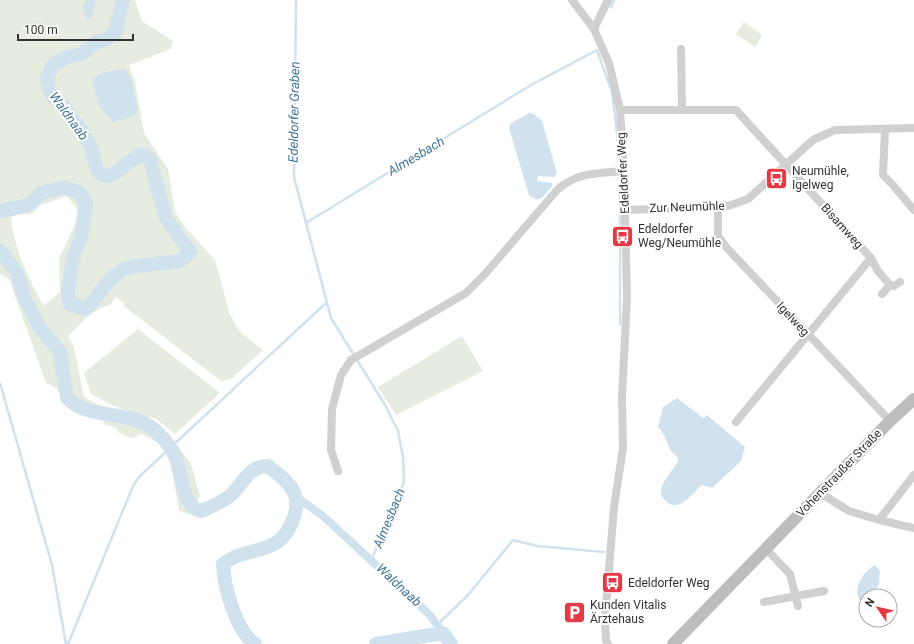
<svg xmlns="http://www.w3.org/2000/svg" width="914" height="644" font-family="Roboto,sans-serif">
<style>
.green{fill:#e6ecdf;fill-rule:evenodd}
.water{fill:#cfe2ee}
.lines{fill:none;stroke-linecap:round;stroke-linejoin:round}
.stream{stroke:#cfe2ee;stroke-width:2.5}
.canal{stroke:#cfe2ee;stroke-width:8}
.river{stroke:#cfe2ee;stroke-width:14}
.street{stroke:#d0d0d0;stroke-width:8}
.secondary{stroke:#bdbdbd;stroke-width:12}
.labels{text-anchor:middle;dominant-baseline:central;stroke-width:4;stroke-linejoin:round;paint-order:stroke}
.poi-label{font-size:12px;fill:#333;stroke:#fff;text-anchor:start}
.street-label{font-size:12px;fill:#333;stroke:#fff}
.water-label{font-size:13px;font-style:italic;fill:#3f7597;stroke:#fff}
</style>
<rect width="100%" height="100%" fill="#fff"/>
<path class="green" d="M0,0H135L142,21L173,41L171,49L129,65L135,82L144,133L168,169L175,212L185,227L215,260L229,312L239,331L263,350L231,379L221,381L124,306V303L116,297L110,305C92,309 81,323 68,336L74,348L84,397L106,409L136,414L114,406L91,394L84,373L138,329L220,393L175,434L156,419L141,415L167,432L191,464L200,496L190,515L179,510L170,460L160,444L141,434L132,438L119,433L116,428L104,424L102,418L65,405L57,388L46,383L9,279L0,274ZM67,196L80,213L59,259L60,292L44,306C28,279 14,249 11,217L23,213L28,215L34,212L35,207Z
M744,22L762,35L755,47L736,34Z
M462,336L483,371L396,415L378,387Z"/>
<path class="water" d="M86,0H96L92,17L87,20L83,7Z
M125,69L130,76L138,109L133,117L113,122L99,106L92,81C98,71 114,71 125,69Z
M529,113L534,114L542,121L557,173L554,177L538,176L537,181L552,183V186C544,195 541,205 529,195L509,128L511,123Z
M677,398L703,418L707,415L745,447L741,461L712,488L702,485C694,492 681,510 670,504C646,491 679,467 678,460C678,455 673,454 671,451C666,442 665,434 658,427L663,407Z
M875,565L880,571L879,584L873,596H866V605H864C849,593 862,572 875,565Z"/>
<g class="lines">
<path class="stream" d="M296,0L294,177L331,318L385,405L398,431L403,457L404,482L371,561
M611,7L614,0
M619,156L620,166
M620,178V325
M306,223L531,85L597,50L612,92L618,141
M0,383L52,565L66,644
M170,448L327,302
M437,625L468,595L513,540L537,546L604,552
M66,641L68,644L133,486L139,477L168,450"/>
<path class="canal" d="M295,496L323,516L402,589L429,614L443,633"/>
<path class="river" d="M0,211L21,207L32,203L41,193L65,187L80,193L86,203L81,238L73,257L68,293L70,304L85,309C104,293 105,276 129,267L180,261L190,252L166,218L153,172L151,161L146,156L140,154L114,174L107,176L102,175L97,170L91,147L83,133L63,105L53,97L49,88L47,78L53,65L67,57L82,54L96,42L105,40L115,33L123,0
M0,250L17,273L25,299L40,328L60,352L67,398C88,421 132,408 157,432C163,438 170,447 174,454C183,471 181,507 201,511C211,507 224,501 232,494C243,483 250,465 268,466C277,473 291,483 295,495C300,512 288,538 272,545C256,553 237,552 223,564C224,587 236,631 255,644
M376,644L443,633L451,644"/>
<path class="street" d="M572,0L594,29L609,63L620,110L624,171L627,297L622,397L623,448L614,507L610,557L605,620L606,640L608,644
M594,29L608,0
M681,49L682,109
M620,110H736L871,258L878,271L890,285L882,294
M885,129L883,175L891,183L914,210
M718,207V236L726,247L890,421
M625,210L718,207L731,205L748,199L813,140L835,130L914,128
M890,285L894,286L900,282
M736,422L871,258
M338,471L331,450L332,409L341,375L351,360L466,293L485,274L557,190C577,172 598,173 624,171
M820,493L849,511L879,520L914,528
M879,520L914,475
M766,549L790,574L798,606
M764,602L824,591"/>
<path class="secondary" d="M673,644L890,421L914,399"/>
</g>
<defs>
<symbol id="bus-square" viewBox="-11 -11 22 22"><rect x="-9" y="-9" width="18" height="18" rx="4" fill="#e63946" stroke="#fff"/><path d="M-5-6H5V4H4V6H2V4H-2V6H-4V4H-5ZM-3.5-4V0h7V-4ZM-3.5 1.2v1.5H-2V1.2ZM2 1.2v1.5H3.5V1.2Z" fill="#fff"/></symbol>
<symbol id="parking-square" viewBox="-11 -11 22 22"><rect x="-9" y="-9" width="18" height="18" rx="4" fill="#e63946" stroke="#fff"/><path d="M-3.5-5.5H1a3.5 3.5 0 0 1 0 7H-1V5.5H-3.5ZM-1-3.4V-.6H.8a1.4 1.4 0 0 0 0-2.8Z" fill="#fff"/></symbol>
</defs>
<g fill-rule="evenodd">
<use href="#bus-square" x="764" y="166" width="25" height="25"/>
<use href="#bus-square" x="610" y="224" width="25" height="25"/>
<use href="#bus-square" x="600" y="570" width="25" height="25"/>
<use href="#parking-square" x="562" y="600" width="25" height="25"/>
</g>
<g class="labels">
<g class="poi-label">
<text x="792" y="171">Neumühle,<tspan x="792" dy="14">Igelweg</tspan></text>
<text x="638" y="229">Edeldorfer<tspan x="638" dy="14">Weg/Neumühle</tspan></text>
<text x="628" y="583">Edeldorfer Weg</text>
<text x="590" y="605">Kunden Vitalis<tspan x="590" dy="14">Ärztehaus</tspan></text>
</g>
<g class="street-label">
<text transform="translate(623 173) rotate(-93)">Edeldorfer Weg</text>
<text transform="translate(687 207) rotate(-2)">Zur Neumühle</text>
<text transform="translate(842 226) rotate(48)">Bisamweg</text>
<text transform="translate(793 319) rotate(47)">Igelweg</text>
<text transform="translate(839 473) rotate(-46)">Vohenstraußer Straße</text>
</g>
<g class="water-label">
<text transform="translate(294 112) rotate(-89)">Edeldorfer Graben</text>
<text transform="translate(69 116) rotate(54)">Waldnaab</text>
<text transform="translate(416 156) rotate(-31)">Almesbach</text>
<text transform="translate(389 518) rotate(-68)">Almesbach</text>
<text transform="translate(399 585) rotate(43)">Waldnaab</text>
</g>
</g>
<g transform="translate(878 608) rotate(304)"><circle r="19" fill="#ffffff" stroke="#adadad"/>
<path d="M0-3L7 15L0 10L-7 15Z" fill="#e63946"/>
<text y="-6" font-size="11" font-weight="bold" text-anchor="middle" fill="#333333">N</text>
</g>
<path d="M18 34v6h115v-6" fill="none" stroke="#333333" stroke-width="2"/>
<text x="24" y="34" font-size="12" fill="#333333" stroke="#ffffff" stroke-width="3" paint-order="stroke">100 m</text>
</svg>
